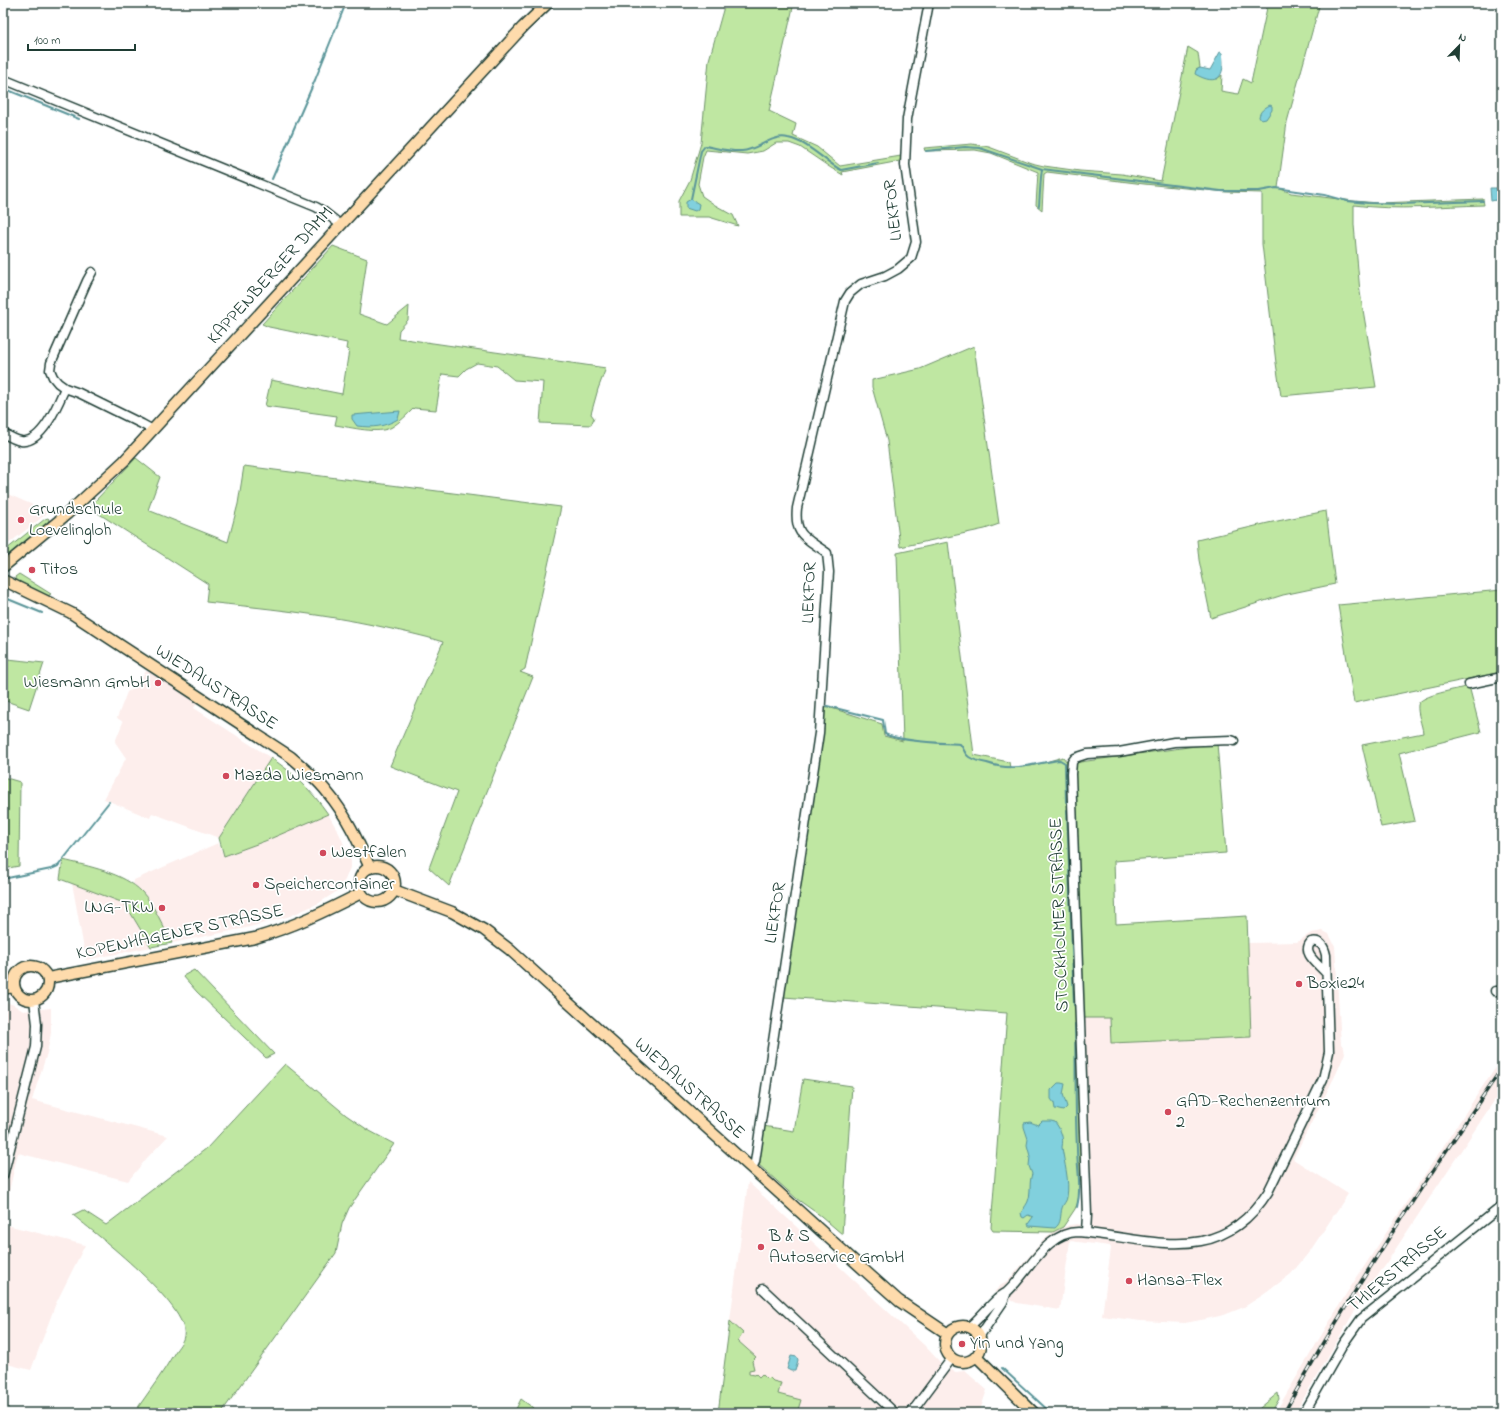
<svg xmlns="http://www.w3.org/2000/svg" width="1505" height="1416" font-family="'Indie Flower',sans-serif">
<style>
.built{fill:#fdeeec}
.green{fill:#bfe7a2;stroke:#6f926b}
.water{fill:#81d0dd;stroke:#5a9599}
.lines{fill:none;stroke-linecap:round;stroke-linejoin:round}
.stream{stroke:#5a9599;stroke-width:2}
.minor-casing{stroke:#1f3d34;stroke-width:11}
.major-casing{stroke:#1f3d34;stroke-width:13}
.minor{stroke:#fff;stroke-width:8}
.major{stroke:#fedbac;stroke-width:10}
.rail-casing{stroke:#1f3d34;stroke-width:3.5}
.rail{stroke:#fff;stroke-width:2;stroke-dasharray:6;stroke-linecap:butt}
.poi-dot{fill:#d1495b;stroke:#fff;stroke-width:1.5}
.labels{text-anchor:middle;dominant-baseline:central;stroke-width:3.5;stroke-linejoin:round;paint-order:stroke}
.street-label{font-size:18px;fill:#1f3d34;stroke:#fff}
.poi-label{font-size:18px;fill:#1f3d34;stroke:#fff;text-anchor:start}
</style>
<rect width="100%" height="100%" fill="#fff"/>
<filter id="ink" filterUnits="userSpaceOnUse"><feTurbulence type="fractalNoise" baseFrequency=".025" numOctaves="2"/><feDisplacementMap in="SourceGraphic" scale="8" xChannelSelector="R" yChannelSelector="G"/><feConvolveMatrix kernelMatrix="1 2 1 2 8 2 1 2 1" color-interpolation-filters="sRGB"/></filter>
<g filter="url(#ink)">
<path class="built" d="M3,492L49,512L3,548Z
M146,671L155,674L197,703L194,708L271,758L219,838L152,813L150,818L104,799L126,758L115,742L123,722L117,718L127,692L137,686Z
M328,814L339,833L351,861V865L345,880L340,886L342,888L319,903L290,916L246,928L172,943L151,905L143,893L133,884L134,880L218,843L224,856L265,841Z
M72,883L121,902L127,907L151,947L86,960Z
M1323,931L1329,934L1335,946L1341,1044L1344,1048L1345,1053L1337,1072L1293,1159L1348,1194L1310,1251L1291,1274L1263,1295L1244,1307L1224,1315L1206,1319L1185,1323L1141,1321L1102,1316L1111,1248L1110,1246L1070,1241L1060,1310L1017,1303L994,1292L1001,1285L1007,1282L1046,1237L1053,1232L1069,1225L1077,1224L1089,1226L1083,1018H1110L1111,1043L1251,1037L1247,943L1297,942L1311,933Z
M3,1001L14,1005L23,1011L51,1008V1033L47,1053L32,1100L168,1136L147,1158L128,1181L18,1153L3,1217Z
M1502,1057V1089L1357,1307L1295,1413H1275L1346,1294Z
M748,1182L924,1345L940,1362L953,1371L956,1372L965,1371L987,1390L979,1413H718Z
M3,1224L85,1245L56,1303L31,1370L3,1363Z"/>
<path class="green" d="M725,3H794L769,111L796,124L793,136L817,147L840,166L901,156L900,161L842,172L843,175L831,168L800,147L789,143H776L763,151L747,154L706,150L703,157L698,184L702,196L715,205L733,215L738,226L709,217H679V201L690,180L701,143L709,60Z
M1268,3H1320L1287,122L1278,188L1291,193L1354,201L1379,203L1483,199L1484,205C1441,206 1397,211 1354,205V225L1360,292L1376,387L1281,396L1276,363L1262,244V193L1226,192L1144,184L1047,172L1044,174L1042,210L1036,205L1038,172L991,153L975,150L925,151L924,148L972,144L989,147L1031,163L1044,166L1080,171L1122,174L1161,181L1188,47L1198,53L1200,68L1196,70L1217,79L1222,75L1221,91L1238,94L1243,79L1251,83Z
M333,246L367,259L359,314L387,324L409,306L408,320L399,330L398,338L606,368L598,389L591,414L594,418L591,425L540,423L543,382L514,380L497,366L477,363L466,369L459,376L442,374L436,410L414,408C407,415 400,422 392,427C379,435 350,427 335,425L337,416L265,406L271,380L342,394L349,350L346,349L347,343L269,327L262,324Z
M974,346L999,524L985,529L900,547L887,441L872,387V380L920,369Z
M136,458L160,477L148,510L228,542L238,504L244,466L561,507L525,669L520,672L533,677L449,886L429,868L457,792L390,766L443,642C422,635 400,631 378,626C322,614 264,608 206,602L208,584L90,508L95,501Z
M1326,511L1335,584L1283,595L1211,618L1199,560L1197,540L1268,523Z
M48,518L49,519L48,523L6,557L5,556V552L7,549L45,519Z
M948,542L974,755L1009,762L1010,768L1031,766L1063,757L1067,762L1081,1130V1175L1078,1202L1075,1209L1063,1227L1053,1232L993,1231L991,1228L1007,1013L783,997L825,706L882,724L884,736L903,741L897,553Z
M19,574L51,594L46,597L20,584L15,577Z
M1502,590V672L1354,703L1338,605Z
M3,656L8,659L44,663L29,709L3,700Z
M1469,686L1481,732L1399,753L1415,821L1381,827L1362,745L1423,733C1422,724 1417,714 1418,705C1419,695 1460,689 1469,686Z
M1217,743L1226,853L1114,861L1116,924L1247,916L1251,1037L1111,1043L1110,1018H1083L1073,763Z
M271,758C294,773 312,791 328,814L265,841L224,856L219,838Z
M3,777L20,782L19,866L3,869Z
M63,860C88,866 124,873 142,892C155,906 163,927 172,943L151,947L127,907L121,902L60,879Z
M194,970L274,1054L266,1058L197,992L183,976Z
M285,1064L346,1115L368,1130L394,1144L349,1208L342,1224L336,1253L221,1413H134C148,1393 163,1373 175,1352C178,1347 183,1342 184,1336C190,1306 96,1234 73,1215L83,1210L106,1225L207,1148Z
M803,1079L852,1086L842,1234L821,1216L797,1199L758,1164L763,1126L794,1131Z
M730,1321L743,1333L738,1341L756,1357L752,1361L754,1369L749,1370V1374L755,1375L756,1374L759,1377L762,1374L767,1379L769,1377L773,1381L781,1383L778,1394L801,1400L797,1413H718Z
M1278,1393L1279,1399L1271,1413H1254Z
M521,1399L540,1413H514Z"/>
<path class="water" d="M1220,52L1222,53C1226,77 1218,87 1195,74L1196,70L1200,68L1210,70Z
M1270,105L1272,106V110L1266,119L1261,120L1259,117C1260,111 1264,108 1270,105Z
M1490,188H1502V199L1491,201Z
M691,199L699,204L698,209L695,211L686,208V202Z
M400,411L398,419C384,427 373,428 357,426L352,419V415Z
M1058,1083H1061L1065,1084L1063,1094L1067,1107L1063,1111L1055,1109L1054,1103L1051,1099V1090Z
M1042,1121H1051L1055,1122C1061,1130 1064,1138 1062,1147C1064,1163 1070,1181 1067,1197C1067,1201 1063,1204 1062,1208C1060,1215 1062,1223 1055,1228L1029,1226L1028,1224L1033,1217L1028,1215L1024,1218L1022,1217L1021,1213C1024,1207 1028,1204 1029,1198C1031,1190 1029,1182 1032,1174L1029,1166L1030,1156L1027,1145L1028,1139L1024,1127V1123L1030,1122L1038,1125Z
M791,1356L797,1357L798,1360L795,1371H791L787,1369Z"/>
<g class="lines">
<path class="stream" d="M3,88L79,119
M926,151L965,147L980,148L1042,169L1221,191H1259L1276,188L1325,195L1347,201L1367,203L1401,204L1483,201
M272,179L315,80L346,3
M691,199L701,151L705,146C717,148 730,152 742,151C758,150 772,134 788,138C808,142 823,160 841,170L878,163
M1039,206L1041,177L1042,169
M3,597L42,613
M827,706L883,720L885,734C900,742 943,743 960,744C964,748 964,754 969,757C974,760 981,762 987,763C1016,773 1032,763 1060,760L1065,763L1066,802
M1067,810L1074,1005
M3,879L51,869L58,866L109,802
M1075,1024C1076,1066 1075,1107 1077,1148C1077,1168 1082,1187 1077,1207
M1002,1368L1051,1413"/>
<defs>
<path id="minor" d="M3,79L316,207L323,211L341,225
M92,272L87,281L51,363L50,370L53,377L58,383L65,388L79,393L142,424L153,430
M3,433C8,436 15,440 21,441C42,444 58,404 65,388
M1469,684L1502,677
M1495,991H1502
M752,1168L755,1162L819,733L829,572L827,553C807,538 794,537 797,508L845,301L850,293L861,284L885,276L898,269L911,258L916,242L905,165L907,119L929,3
M3,1176L36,1047L37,1024L34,1000
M1086,1232L1087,1215L1071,774L1072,762L1075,758L1087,754L1119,752L1174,742L1231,740L1234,741
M763,1289L895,1413
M969,1327C979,1319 987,1308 997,1299C1000,1296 1004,1294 1007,1292C1029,1272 1046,1232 1078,1232C1151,1238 1219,1269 1268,1192L1323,1079L1329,1052L1326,955C1324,946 1320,940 1311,942C1301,953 1318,964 1325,972
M979,1337L1003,1302L1007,1292
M911,1413L952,1358
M1304,1413L1344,1343L1361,1319L1502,1206"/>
<path id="major" d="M3,567L67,514L124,461L523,27L548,3
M3,580L71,613L291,757C304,768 317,779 327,792C346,814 358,841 370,868
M359 884a18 18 0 1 1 36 0a18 18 0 1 1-36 0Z
M394,890L452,912L484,930L509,949L872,1277L899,1301L948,1334
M14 983a17 17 0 1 1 34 0a17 17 0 1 1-34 0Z
M48,978L255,938C293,927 326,911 361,893
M3,989L13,987
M945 1344a18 18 0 1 1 36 0a18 18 0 1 1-36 0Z
M976,1356L1034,1413"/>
</defs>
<use href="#minor" class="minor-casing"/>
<use href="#major" class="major-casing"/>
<use href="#minor" class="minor"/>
<use href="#major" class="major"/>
<defs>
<path id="rail" d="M1284,1413C1349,1294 1426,1180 1502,1068"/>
</defs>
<use href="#rail" class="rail-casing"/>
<use href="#rail" class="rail"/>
</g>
</g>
<g class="poi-dot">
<circle cx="21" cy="520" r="4"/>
<circle cx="32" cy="570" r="4"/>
<circle cx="158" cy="683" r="4"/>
<circle cx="226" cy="776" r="4"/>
<circle cx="323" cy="853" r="4"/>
<circle cx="256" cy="885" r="4"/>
<circle cx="162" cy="908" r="4"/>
<circle cx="1299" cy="984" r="4"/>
<circle cx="1168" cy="1112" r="4"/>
<circle cx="761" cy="1247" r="4"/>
<circle cx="1129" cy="1281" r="4"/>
<circle cx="962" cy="1344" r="4"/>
</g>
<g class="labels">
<g class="street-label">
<text transform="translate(894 210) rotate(-96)">LIEKFOR</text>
<text transform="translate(271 276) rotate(-48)">KAPPENBERGER DAMM</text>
<text transform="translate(810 593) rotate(-88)">LIEKFOR</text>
<text transform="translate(216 688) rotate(33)">WIEDAUSTRASSE</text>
<text transform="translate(776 913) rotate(-81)">LIEKFOR</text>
<text transform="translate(1060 915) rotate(-92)">STOCKHOLMER STRASSE</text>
<text transform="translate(180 933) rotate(-12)">KOPENHAGENER STRASSE</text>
<text transform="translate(689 1089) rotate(42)">WIEDAUSTRASSE</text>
<text transform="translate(1398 1270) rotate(-40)">THIERSTRASSE</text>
</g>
<g class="poi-label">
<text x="29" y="510">Grundschule<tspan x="29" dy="21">Loevelingloh</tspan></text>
<text x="40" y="570">Titos</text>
<text x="150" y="683" text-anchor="end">Wiesmann GmbH</text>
<text x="234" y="776">Mazda Wiesmann</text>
<text x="331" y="853">Westfalen</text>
<text x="264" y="885">Speichercontainer</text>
<text x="154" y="908" text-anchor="end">LNG-TKW</text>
<text x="1307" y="984">Boxie24</text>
<text x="1176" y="1102">GAD-Rechenzentrum<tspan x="1176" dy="21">2</tspan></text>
<text x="769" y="1237">B &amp; S<tspan x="769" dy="21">Autoservice GmbH</tspan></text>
<text x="1137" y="1281">Hansa-Flex</text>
<text x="970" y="1344">Yin und Yang</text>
</g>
</g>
<rect width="1505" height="1416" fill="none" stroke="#fff" stroke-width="16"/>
<rect x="8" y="8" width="1489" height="1400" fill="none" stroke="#1f3d34" stroke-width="1.5" filter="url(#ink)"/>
<g transform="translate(1459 46) rotate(23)" stroke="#ffffff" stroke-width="3" paint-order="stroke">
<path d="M0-3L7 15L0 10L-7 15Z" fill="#1f3d34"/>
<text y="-6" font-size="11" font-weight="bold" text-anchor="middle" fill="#1f3d34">N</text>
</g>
<path d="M28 44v6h107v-6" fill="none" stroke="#1f3d34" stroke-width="2"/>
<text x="34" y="44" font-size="12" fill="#1f3d34" stroke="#ffffff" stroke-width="3" paint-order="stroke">100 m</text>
</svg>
